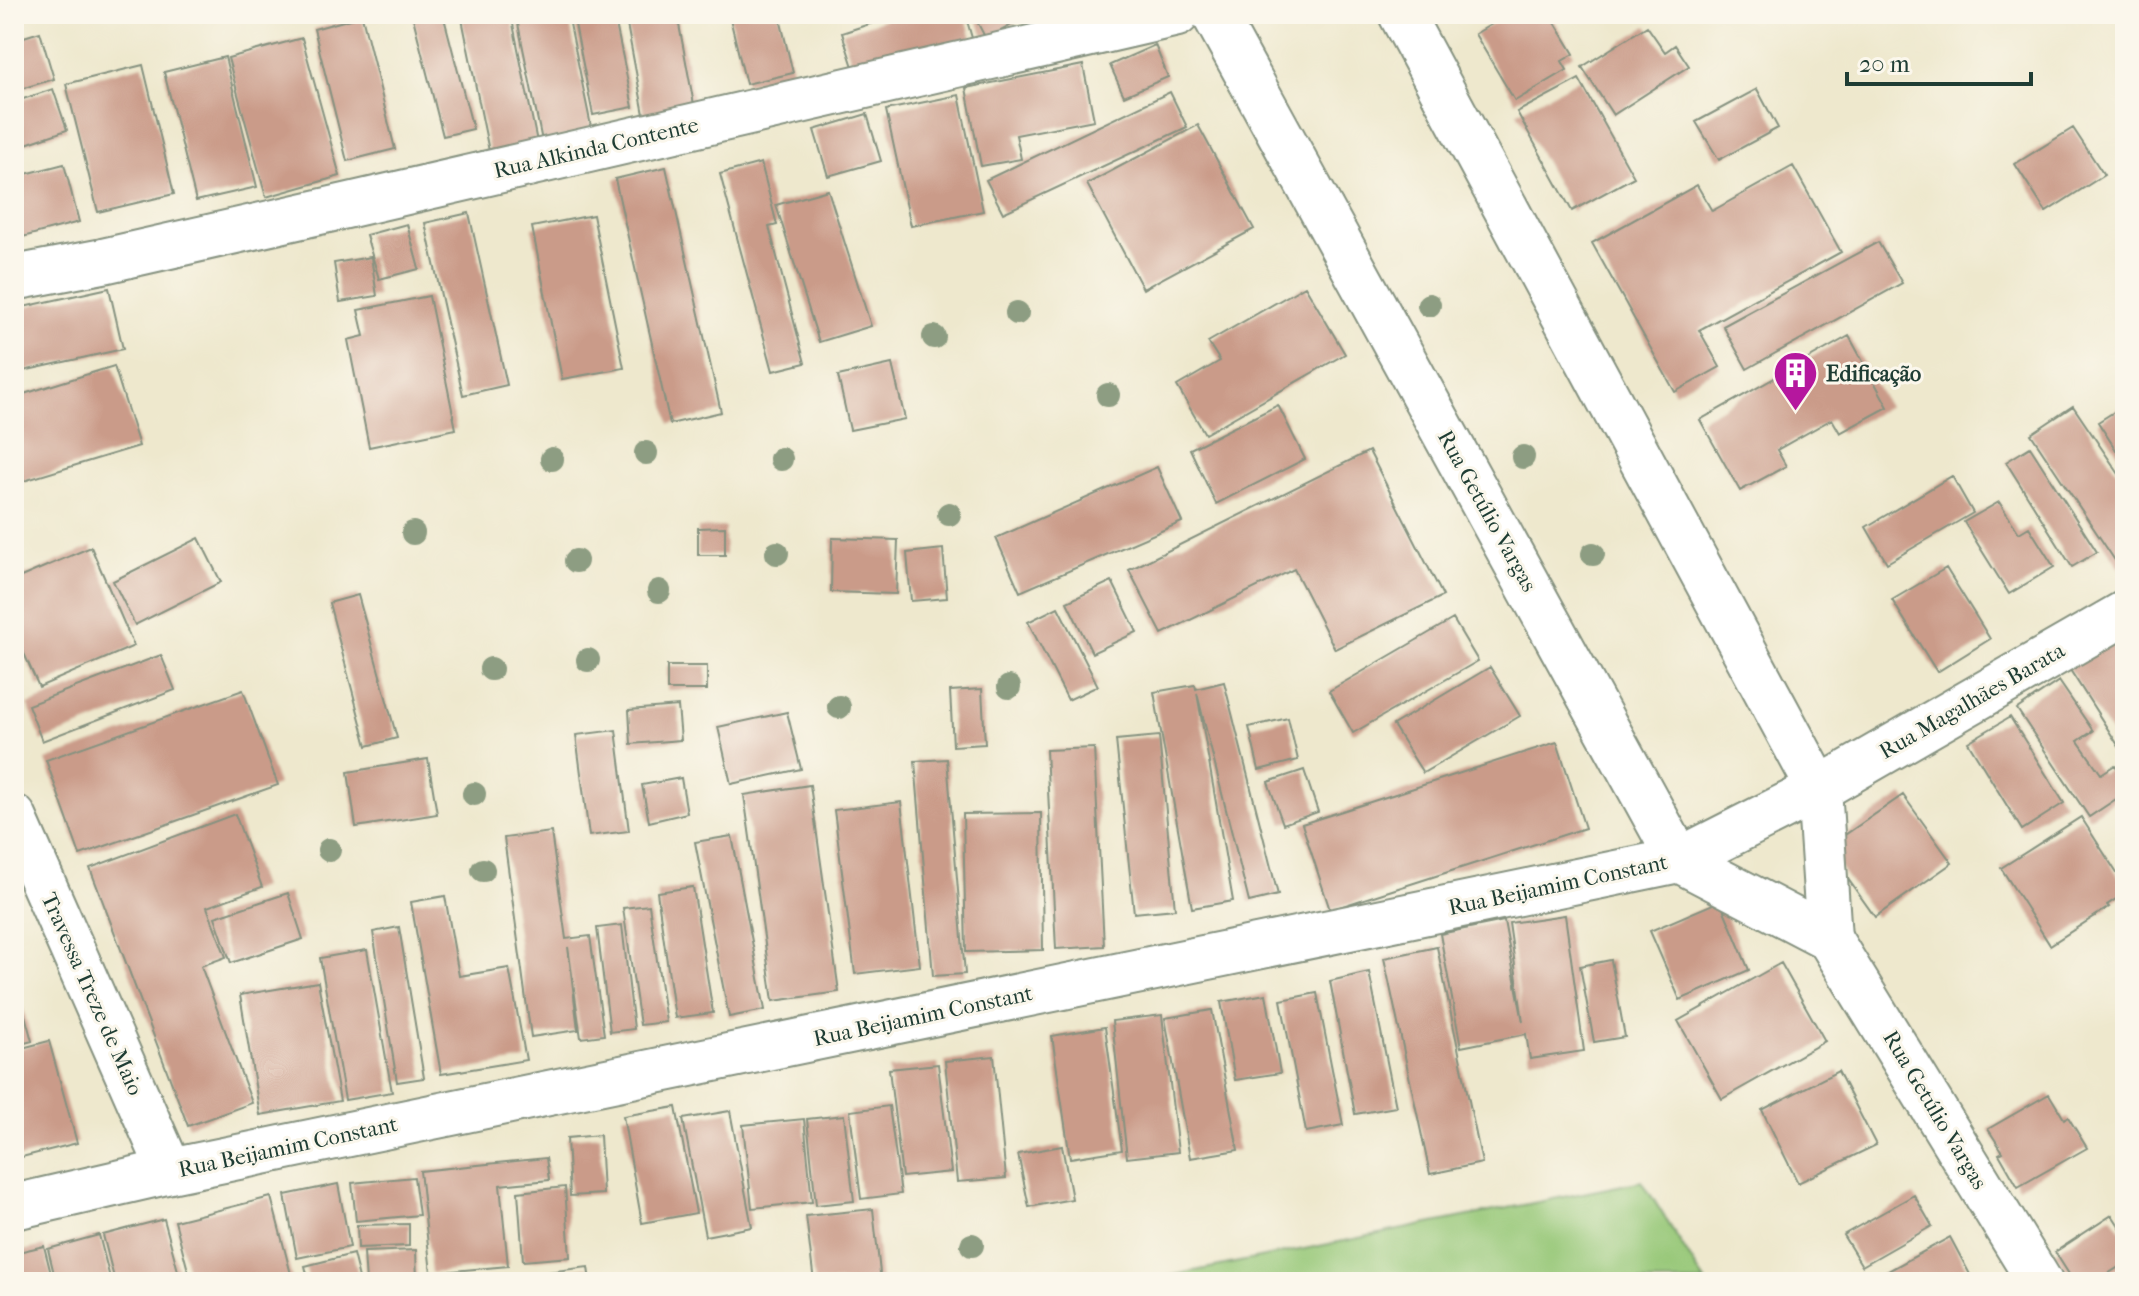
<svg xmlns="http://www.w3.org/2000/svg" width="2139" height="1296" font-family="'IM FELL French Canon',serif">
<style>
.green{fill:#96c777;stroke:#5a8256;stroke-width:2}
.building{fill:#ca9b89}
.lines{fill:none;stroke-linecap:round;stroke-linejoin:round}
.street-casing{stroke:#869280;stroke-width:48}
.secondary-casing{stroke:#869280;stroke-width:48}
.street{stroke:#fff;stroke-width:44}
.secondary{stroke:#fff;stroke-width:44}
.tree{fill:#8d9d82}
.labels{text-anchor:middle;dominant-baseline:central;stroke-width:6;stroke-linejoin:round;paint-order:stroke}
.street-label{font-size:22px;fill:#1f3d34;stroke:#fbf7ec}
.poi-label{font-size:22px;font-weight:bold;fill:#1f3d34;stroke:#fbf7ec;text-anchor:start}
</style>
<rect width="100%" height="100%" fill="#fbf7ec"/>
<filter id="ink" filterUnits="userSpaceOnUse"><feTurbulence type="fractalNoise" baseFrequency=".0125" numOctaves="2"/><feDisplacementMap in="SourceGraphic" scale="16" xChannelSelector="R" yChannelSelector="G"/><feConvolveMatrix kernelMatrix="1 2 1 2 8 2 1 2 1" color-interpolation-filters="sRGB"/></filter>
<filter id="wash" filterUnits="userSpaceOnUse"><feTurbulence type="fractalNoise" baseFrequency=".006" numOctaves="4" result="noise"/><feDisplacementMap in="SourceGraphic" scale="32" xChannelSelector="R" yChannelSelector="G"/><feGaussianBlur stdDeviation="1.8" result="paint"/><feColorMatrix in="noise" values="0 0 0 0 0 0 0 0 0 0 0 0 0 0 0 0 0 1.4 0 .05"/><feComposite in="paint" operator="in"/></filter>
<g filter="url(#wash)">
<rect width="100%" height="100%" fill="#eee8cd"/>
<path class="green" d="M1642,1181L1705,1282H1140Z"/>
<g id="blocks">
<path class="building" d="M412,14H443L473,129L443,136Z
M461,14H511L538,147L490,156Z
M516,14H568L592,131L542,141Z
M573,14H614L633,107L593,115Z
M625,14H677L696,115L646,125Z
M729,14H779L793,73L746,84Z
M900,14H965L972,38L856,76L842,33Z
M973,14H1032L986,39Z
M1509,14H1550L1574,54L1562,61L1567,70L1515,101L1475,34Z
M362,16L395,149L347,161L314,29Z
M1647,26L1665,52L1675,45L1689,66L1613,115L1582,67Z
M40,32L54,79L14,91V40Z
M302,38L340,176L266,197L228,58Z
M1155,45L1168,77L1124,96L1110,65Z
M225,57L257,187L196,201L164,72Z
M143,65L174,194L98,212L66,84Z
M1083,65L1094,120L1016,135L1021,159L981,166L966,88Z
M1579,79L1634,177L1572,211L1517,112Z
M53,89L67,130L14,148V102Z
M1757,89L1778,128L1719,160L1696,122Z
M1170,92L1187,127L1003,213L986,180Z
M959,95L983,211L911,226L886,110Z
M867,114L881,161L828,176L814,130Z
M1198,125L1254,229L1143,289L1087,184Z
M2073,128L2104,175L2046,212L2015,164Z
M761,163L777,225L769,227L805,363L773,371L720,174Z
M64,164L79,222L15,239L14,177Z
M1793,166L1841,252L1699,330L1720,367L1675,392L1592,243L1697,185L1712,211Z
M666,167L721,412L670,424L615,179Z
M828,190L871,326L819,342L776,205Z
M469,213L507,385L463,395L425,223Z
M593,215L624,368L562,379L532,227Z
M407,224L419,269L379,279L366,235Z
M1878,242L1902,283L1747,369L1723,326Z
M371,257L377,296L340,302L334,263Z
M1305,286L1345,354L1205,434L1177,386L1220,361L1208,342Z
M109,288L123,349L14,373V309Z
M429,296L456,429L369,447L348,340L364,336L358,310Z
M1849,336L1888,407L1840,433L1832,419L1777,450L1786,466L1740,491L1700,420Z
M892,364L905,419L850,430L838,376Z
M114,366L139,446L14,484V397Z
M1278,405L1305,459L1216,504L1190,449Z
M2125,405V464L2098,422Z
M2073,406L2125,483V565L2120,568L2031,434Z
M2030,447L2097,552L2072,567L2006,462Z
M1369,451L1443,596L1335,649L1294,569L1162,634L1129,570Z
M1157,467L1182,522L1020,592L996,538Z
M1952,476L1973,513L1887,563L1866,527Z
M1999,502L2019,533L2029,527L2054,567L2009,594L1964,522Z
M725,527V555H698V528Z
M199,538L221,582L135,625L113,581Z
M832,538L898,540L896,594L831,592Z
M91,547L134,646L39,687L14,631V580Z
M943,549L947,598L911,601L907,553Z
M1946,568L1990,639L1937,672L1892,600Z
M1112,581L1137,632L1092,653L1067,602Z
M358,595L397,738L367,746L329,603Z
M1058,607L1098,686L1068,700L1028,622Z
M1453,619L1478,661L1353,733L1329,691Z
M2116,630L2125,644V756L2065,662Z
M161,655L175,690L42,741L28,705Z
M667,666H707V690H667Z
M1490,667L1520,716L1423,773L1393,725Z
M2059,681L2093,731L2078,741L2101,774L2115,765L2125,779V793L2089,817L2017,709Z
M1224,682L1278,895L1249,902L1197,693L1233,901L1192,908L1154,692L1195,685L1196,689Z
M982,689L985,744L953,746L950,691Z
M243,690L278,785L80,855L46,760Z
M678,706L681,740L631,744L629,710Z
M787,712L801,769L731,784L718,727Z
M2010,717L2064,803L2022,830L1968,742Z
M1288,718L1298,760L1259,770L1249,727Z
M616,730L629,831L589,836L576,735Z
M1159,736L1175,909L1134,913L1116,740Z
M1557,742L1585,828L1330,910L1302,824Z
M1094,748L1104,946L1056,949L1046,750Z
M428,759L437,814L356,827L348,772Z
M947,759L965,974L933,976L915,761Z
M1304,770L1318,812L1283,824L1268,782Z
M681,778L687,813L649,822L642,785Z
M810,785L839,992L773,1001L744,795Z
M1903,795L1952,863L1875,917L1826,848Z
M901,802L920,966L855,974L834,810Z
M1041,813L1043,950L966,952L963,814Z
M235,814L262,887L207,907L226,957L201,966L252,1103L188,1126L90,868Z
M2081,817L2125,886V893L2107,905L2109,907L2050,945L2001,868Z
M551,832L566,939L590,936L604,1035L581,1038L568,947L578,1030L531,1037L504,838Z
M732,836L765,1010L729,1017L695,842Z
M693,887L713,1013L675,1018L657,892Z
M288,893L303,939L231,963L215,917Z
M445,896L459,976L509,968L526,1060L441,1074L411,902Z
M1720,901L1749,970L1680,1000L1650,931Z
M649,905L666,1022L640,1025L623,908Z
M1565,915L1584,1051L1530,1059L1526,1034L1461,1047L1440,934L1504,921L1523,1022L1509,923Z
M622,925L634,1029L610,1032L597,928Z
M399,927L424,1078L397,1082L373,932Z
M1437,947L1482,1163L1430,1174L1384,958Z
M367,950L392,1092L345,1100L320,958Z
M1611,960L1625,1037L1594,1042L1580,966Z
M1781,963L1825,1041L1722,1099L1678,1021Z
M1369,972L1396,1107L1355,1114L1330,981Z
M318,982L340,1101L260,1115L240,995Z
M1317,993L1343,1125L1306,1132L1281,1000Z
M1266,994L1280,1073L1235,1080L1221,1002Z
M23,1008L32,1041L14,1046V1011Z
M1212,1010L1238,1150L1190,1158L1165,1018Z
M1162,1015L1178,1152L1127,1158L1112,1021Z
M1105,1027L1122,1150L1070,1158L1052,1036Z
M49,1041L77,1143L14,1159V1050Z
M994,1056L1006,1178L957,1182L945,1061Z
M938,1064L951,1172L902,1177L889,1069Z
M1838,1071L1876,1145L1798,1183L1762,1110Z
M2049,1094L2064,1119L2068,1117L2087,1148L2018,1187L1999,1154L2003,1152L1988,1129Z
M889,1106L901,1194L861,1199L850,1111Z
M676,1107L696,1213L642,1223L623,1116Z
M730,1111L752,1227L705,1236L683,1119Z
M844,1115L854,1201L816,1205L807,1119Z
M804,1119L812,1202L752,1208L743,1125Z
M600,1135L603,1194L570,1196L567,1138Z
M1062,1146L1072,1199L1029,1207L1018,1154Z
M546,1158L549,1180L500,1185L508,1266L431,1273L420,1171Z
M414,1177L419,1215L356,1221L352,1183Z
M338,1184L350,1247L297,1258L285,1195Z
M565,1187L570,1257L523,1261L518,1192Z
M1914,1195L1932,1226L1862,1266L1843,1235Z
M271,1197L293,1282H191L175,1221Z
M873,1209L881,1282H814L806,1216Z
M2112,1215L2125,1235V1263L2095,1282H2074L2055,1252Z
M164,1219L181,1282H115L103,1235Z
M409,1224V1246L358,1248L357,1225Z
M99,1235L111,1282H56L48,1249Z
M1950,1237L1974,1282H1882L1879,1276Z
M44,1246L53,1282H14V1253Z
M416,1250L417,1282H366L364,1252Z
M353,1254L360,1282H309L305,1266Z
M588,1267L590,1282H531L530,1274Z"/>
</g>
</g>
<g filter="url(#ink)">
<use href="#blocks" fill-opacity="0" stroke="#869280" stroke-width="2"/>
<g class="lines">
<defs>
<path id="street" d="M14,278L103,261L350,205L1177,14
M14,817L170,1171
M1829,938L2040,1282
M14,1207L170,1171L1679,860L1819,789L2125,613"/>
<path id="secondary" d="M1214,14L1679,860L1829,938
M1401,14L1819,789L1829,938"/>
</defs>
<use href="#street" class="street-casing"/>
<use href="#secondary" class="secondary-casing"/>
<use href="#street" class="street"/>
<use href="#secondary" class="secondary"/>
</g>
<g class="tree">
<circle cx="1429" cy="305" r="12"/>
<circle cx="1017" cy="313" r="12"/>
<circle cx="934" cy="337" r="12"/>
<circle cx="1108" cy="395" r="12"/>
<circle cx="646" cy="453" r="12"/>
<circle cx="1523" cy="457" r="12"/>
<circle cx="552" cy="459" r="12"/>
<circle cx="781" cy="459" r="12"/>
<circle cx="949" cy="514" r="12"/>
<circle cx="413" cy="533" r="12"/>
<circle cx="777" cy="553" r="12"/>
<circle cx="1593" cy="554" r="12"/>
<circle cx="576" cy="561" r="12"/>
<circle cx="659" cy="591" r="12"/>
<circle cx="588" cy="660" r="12"/>
<circle cx="491" cy="669" r="12"/>
<circle cx="1009" cy="687" r="12"/>
<circle cx="839" cy="707" r="12"/>
<circle cx="474" cy="794" r="12"/>
<circle cx="329" cy="850" r="12"/>
<circle cx="483" cy="870" r="12"/>
<circle cx="972" cy="1245" r="12"/>
</g>
</g>
<defs>
<symbol id="building-pin" viewBox="-11 -11 22 30"><path d="M0 17L-7.5 6A9.5 9.5 0 1 1 7.5 6Z" fill="#b5179e" stroke="#fbf7ec"/><path d="M-4-6H4V6H1V3H-1V6H-4ZM-2.5-4.3h1.7v1.8h-1.7ZM.8-4.3h1.7v1.8H.8ZM-2.5-1h1.7V.8h-1.7ZM.8-1h1.7V.8H.8Z" fill="#fff"/></symbol>
</defs>
<g fill-rule="evenodd">
<use href="#building-pin" x="1770" y="348" width="51" height="69"/>
</g>
<g class="labels">
<g class="street-label">
<text transform="translate(596 148) rotate(-13)">Rua Alkinda Contente</text>
<text transform="translate(1487 511) rotate(61)">Rua Getúlio Vargas</text>
<text transform="translate(1972 701) rotate(-30)">Rua Magalhães Barata</text>
<text transform="translate(1558 885) rotate(-12)">Rua Beijamim Constant</text>
<text transform="translate(92 994) rotate(66)">Travessa Treze de Maio</text>
<text transform="translate(923 1016) rotate(-12)">Rua Beijamim Constant</text>
<text transform="translate(1935 1110) rotate(59)">Rua Getúlio Vargas</text>
<text transform="translate(288 1147) rotate(-12)">Rua Beijamim Constant</text>
</g>
<g class="poi-label">
<text x="1826" y="374">Edificação</text>
</g>
</g>
<rect width="2139" height="1296" fill="none" stroke="#fbf7ec" stroke-width="48"/>
<path d="M1847 72v12h184v-12" fill="none" stroke="#1f3d34" stroke-width="4"/>
<text x="1859" y="72" font-size="24" fill="#1f3d34" stroke="#fbf7ec" stroke-width="6" paint-order="stroke">20 m</text>
</svg>
